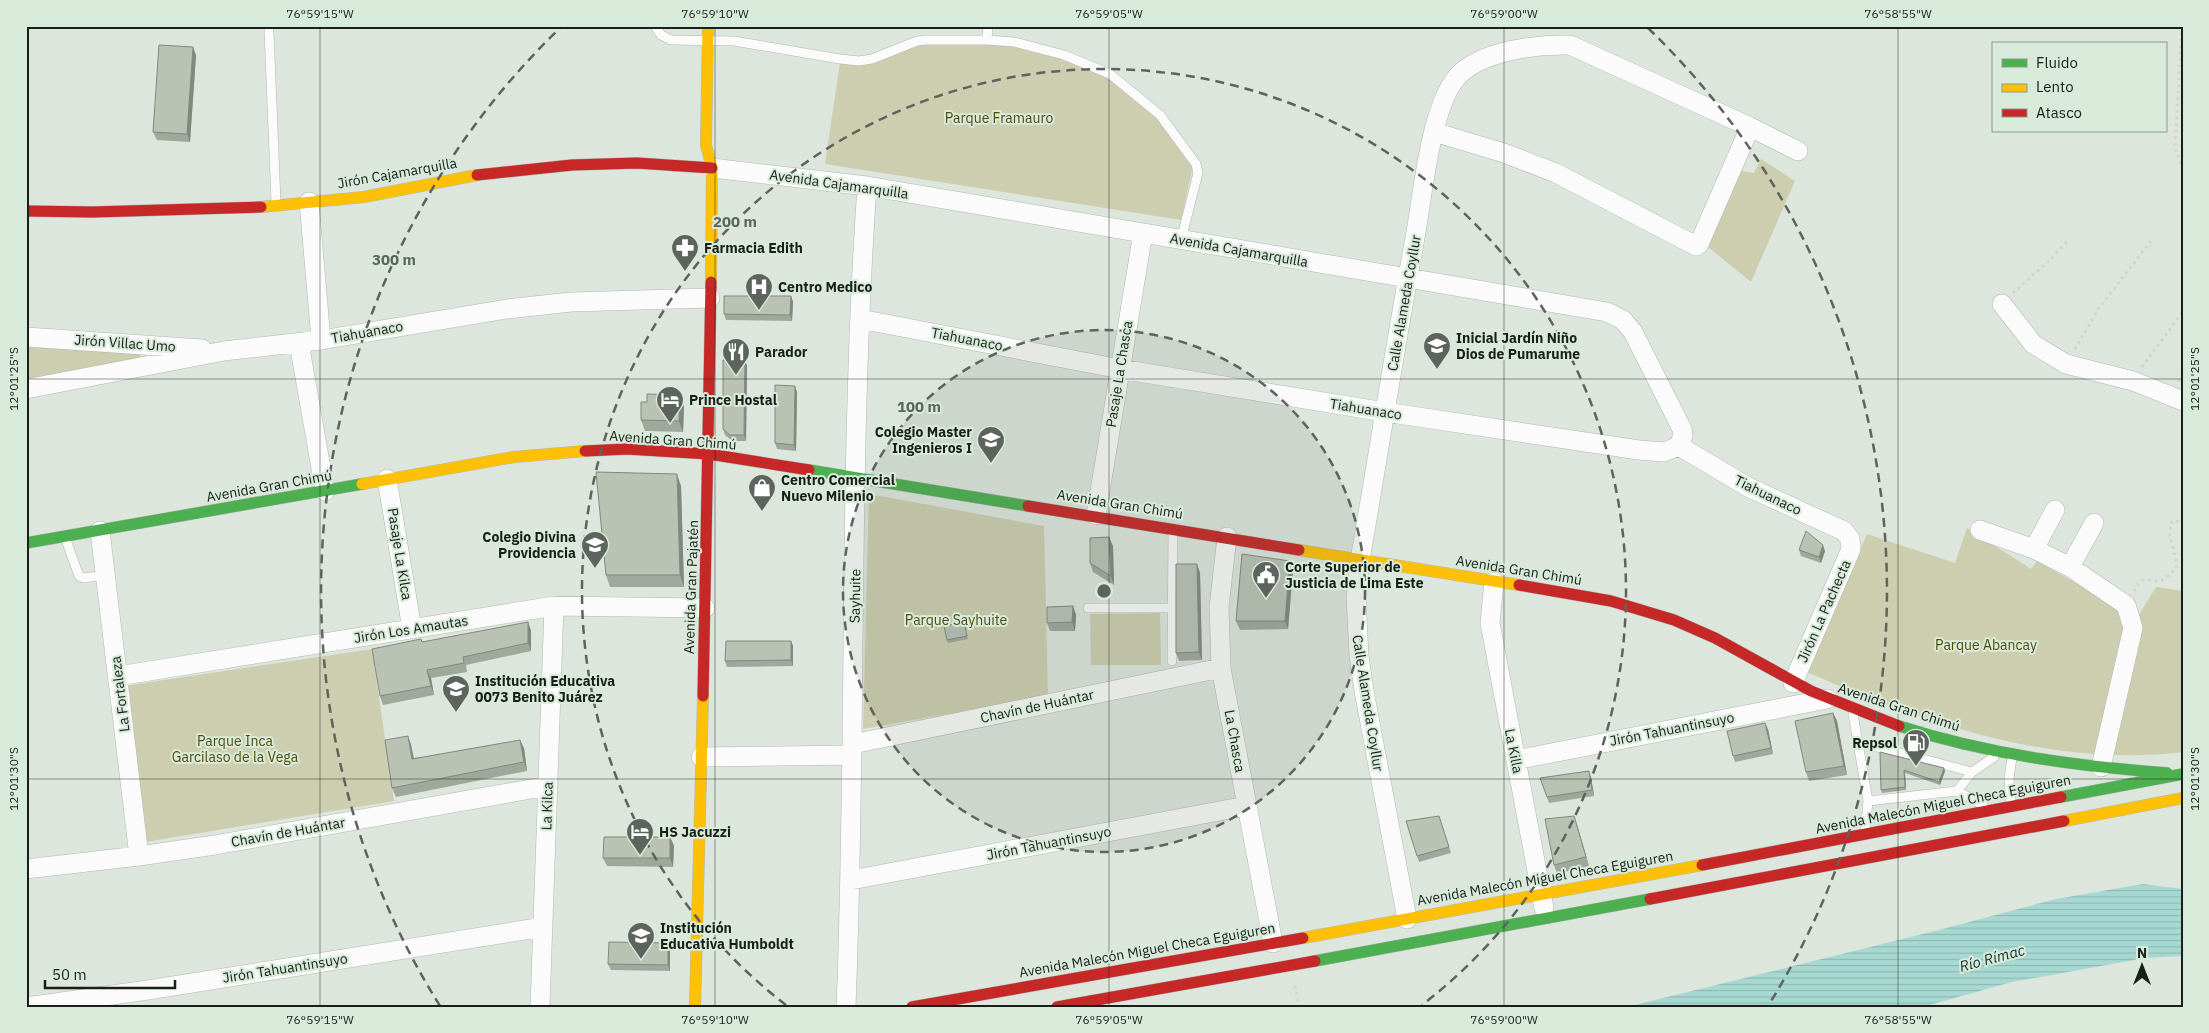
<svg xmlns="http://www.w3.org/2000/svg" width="2209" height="1033" font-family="'IBM Plex Sans',sans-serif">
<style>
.park{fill:#cdceaf}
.water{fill:url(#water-rules)}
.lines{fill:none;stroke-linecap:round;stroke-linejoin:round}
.lane-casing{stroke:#b1b8b1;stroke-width:10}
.street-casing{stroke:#b1b8b1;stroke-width:20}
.fast-casing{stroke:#b1b8b1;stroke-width:12}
.slow-casing{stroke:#b1b8b1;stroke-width:12}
.jam-casing{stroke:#b1b8b1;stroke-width:12}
.path{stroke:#d1d4d1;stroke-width:3;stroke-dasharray:2.5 4;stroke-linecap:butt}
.lane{stroke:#fafbfa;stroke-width:9}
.street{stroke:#fafbfa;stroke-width:19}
.fast{stroke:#4caf50;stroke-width:11}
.slow{stroke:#ffc107;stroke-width:11}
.jam{stroke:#c62828;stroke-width:11}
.wall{fill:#a0a79b}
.shaded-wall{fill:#82887e}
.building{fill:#bac2b4;stroke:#82887e}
.ticks{fill:none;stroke:#181e18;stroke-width:1;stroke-opacity:0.45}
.ring{fill:none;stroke:#5d645d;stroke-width:2.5;stroke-dasharray:9 6}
.labels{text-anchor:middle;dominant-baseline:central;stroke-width:4;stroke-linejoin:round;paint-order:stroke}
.park-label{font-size:14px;fill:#524b0c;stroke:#d8ead9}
.street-label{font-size:14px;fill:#181e18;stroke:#d8ead9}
.poi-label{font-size:14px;font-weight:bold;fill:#181e18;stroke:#d8ead9;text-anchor:start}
.water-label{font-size:15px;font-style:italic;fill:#0f322f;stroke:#d8ead9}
.centre{fill:#5d645d;stroke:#d8ead9;stroke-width:2.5}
.ring-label{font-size:15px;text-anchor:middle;font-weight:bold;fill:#5d645d;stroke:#d8ead9;stroke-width:4;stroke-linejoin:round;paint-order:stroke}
.neatline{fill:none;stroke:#181e18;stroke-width:2}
.ticks-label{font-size:12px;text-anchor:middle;fill:#181e18}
</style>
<defs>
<pattern id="water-rules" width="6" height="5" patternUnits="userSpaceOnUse" patternTransform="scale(1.25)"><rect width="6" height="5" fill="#a7d9d2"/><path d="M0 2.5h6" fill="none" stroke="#8fbab4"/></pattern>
</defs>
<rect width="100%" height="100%" fill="#dce6dc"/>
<path class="park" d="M923,42L1010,45L1057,57L1089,69L1114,81L1156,114L1193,166L1181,220L825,164L840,62L854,63Z
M1761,159L1795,181L1751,282L1702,242L1734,170L1754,173Z
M26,347L138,349L141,358L26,379Z
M869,494L1044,526L1048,696L863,729Z
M1967,528L2031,569L2037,561L2137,618L2156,587L2183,591V752C2054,768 1923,723 1807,672L1867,534L1955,563Z
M1160,613L1161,665H1091L1090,614Z
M372,649L394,801L145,842L124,686Z"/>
<path class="water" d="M2143,884L2183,889V956L2145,958L2012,982L1922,1007H1627L1939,930L2056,899Z"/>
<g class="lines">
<defs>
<path id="lane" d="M655,26L661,35L671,40L734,41L840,59L859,61L872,59L917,41L926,40H987L1014,42L1064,55L1110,74L1160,115L1196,164L1198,173L1181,240
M269,31L276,203
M987,40L988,26
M65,537L79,576L84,578L106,575
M1088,608H1171
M1172,661L1173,531
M1853,714L1868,801L1865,832
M1858,742L1972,772L1994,757
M1957,791L1972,772
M1868,801L1957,791L1983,805
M2011,805L2009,778L2012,758"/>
<path id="street" d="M1434,132L1504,153L1556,173L1696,246L1699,244L1750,127
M712,168L867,186L1607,312L1623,320L1633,332L1682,429L1683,435L1679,446
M309,202L321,340
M2002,304L2033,344L2066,364L2133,381L2183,401
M860,319L1120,369L1385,412L1639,450L1664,452L1679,446L1748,487L1844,531L1850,539L1851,549L1793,683
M26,337L202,349
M299,343L325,491
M26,389L224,351L321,340L507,309L571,302L710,298
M387,479L412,629
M1096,515L1143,233
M1980,530L2034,549L2070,567L2126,605L2133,628L2101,767
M100,531L139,856
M1227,537L1219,607L1221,668L1273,943
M2034,549L2055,510
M2070,567L2094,523
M1494,582L1490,623L1544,908
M118,676L554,606L705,608
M853,744L1221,668
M701,757L852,755
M1516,760L1827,699
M26,869L139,856L215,845L548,786
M851,880L1246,806
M1407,919L1364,691L1359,656L1356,597L1360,560C1379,450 1396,341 1416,232C1423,191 1431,107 1457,77C1479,51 1538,44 1570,45L1750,127L1798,151
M26,1007L148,990L543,927
M540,1007L554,606
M846,1007C857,733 848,459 867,186"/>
<path id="fast" d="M809,470L1028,506
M26,543L362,484
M1899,726C1987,754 2075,766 2167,773
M2061,797L2183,774
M1315,961L1650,899"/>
<path id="slow" d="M708,26L706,145L712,168L711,282
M261,207L364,197L477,175
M362,484L514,457L585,451
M1299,550L1519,585
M2064,821L2183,798
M1303,938L1702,865
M695,1007L703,696"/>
<path id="jam" d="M477,175L572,165L637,163L712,168
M26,211L93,212L261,207
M585,451L627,449L709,454L809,470
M1028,506L1299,550
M1519,585L1611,601L1674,620L1715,638L1811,691L1899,726
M703,696L711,282
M1702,865L2061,797
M1650,899L2064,821
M912,1007L1303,938
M1057,1007L1315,961"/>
</defs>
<use href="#lane" class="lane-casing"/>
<use href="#street" class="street-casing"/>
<use href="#fast" class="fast-casing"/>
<use href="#slow" class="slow-casing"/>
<use href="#jam" class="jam-casing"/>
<path class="path" d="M2182,26L2175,147L2183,172
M2013,293L2051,259L2069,239
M2075,349L2099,308L2151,241
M2142,367L2183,311
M2178,382L2183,374
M2134,591C2136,587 2139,581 2145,580C2148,579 2153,581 2157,581C2165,580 2175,572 2177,564L2170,536L2171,523L2175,520L2183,525
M1295,986L1299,1007"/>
<use href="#lane" class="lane"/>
<use href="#street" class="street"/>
<use href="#fast" class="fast"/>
<use href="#slow" class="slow"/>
<use href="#jam" class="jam"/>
</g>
<path class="wall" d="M196,55L190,142L157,140L153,132Z
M791,296L793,302L792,321L726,320L724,314Z
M745,360L747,366L746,441H732L725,435L723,429Z
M797,392L796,451L777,449L775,443Z
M680,395L684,407L683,432L645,431L641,420L647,402Z
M681,486L684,587H610L606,575Z
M1113,546L1114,585L1093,572L1090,563Z
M1799,550L1825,551L1821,563L1801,556Z
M1290,561L1293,569L1288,629L1240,630L1236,621Z
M1197,564L1200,573L1202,660L1179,661L1176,653Z
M1073,606L1076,615L1075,631H1050L1047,623Z
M528,622L531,631V651L466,665L467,672L431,678L434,695L383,705L380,696L422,642Z
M964,622L968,639L948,643L947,640Z
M791,641L793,646V666L727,667L725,661Z
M1833,713L1837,721L1847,775L1809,781L1806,772Z
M1768,729L1773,754L1735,762L1733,756Z
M408,736L411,745L414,758L524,748L527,771L396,797L392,788Z
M1880,752L1944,768L1945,771L1940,785L1905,773L1906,790L1882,793L1881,790Z
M1591,777L1594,796L1549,803L1540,778Z
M1439,816L1451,853L1419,862L1417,856Z
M1577,825L1589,866L1557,874L1554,865Z
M670,837L674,846L673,867L607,866L603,858Z
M668,943L670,949V971L611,970L608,964Z"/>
<path class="shaded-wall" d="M193,47L196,55L190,142L187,134Z
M791,296L793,302L792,321L790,315Z
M745,360L747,366L746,441L744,435Z
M795,386L797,392L796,451L794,445Z
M680,395L684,407L683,432L679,421Z
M677,474L681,486L684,587L680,575Z
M1109,537L1113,546L1114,585L1111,576Z
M1823,545L1825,551L1821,563L1819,557Z
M1290,561L1293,569L1288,629L1285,621Z
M1197,564L1200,573L1202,660L1199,652Z
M1073,606L1076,615L1075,631L1072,622Z
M528,622L531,631V651L528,643Z
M791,641L793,646V666L791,660Z
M427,670L431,678L434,695L431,686Z
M1833,713L1837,721L1847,775L1844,766Z
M1765,723L1768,729L1773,754L1771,748Z
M408,736L411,745L415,767L412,759Z
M520,740L524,748L527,771L524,762Z
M1944,768L1945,771L1940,785L1939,782Z
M1904,770L1905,773L1906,790L1905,787Z
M1589,771L1591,777L1594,796L1592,790Z
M1574,816L1577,825L1589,866L1586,857Z
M670,837L674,846L673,867L670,858Z
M668,943L670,949V971L668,965Z"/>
<path class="building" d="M159,45L193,47L187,134L153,132Z
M724,296H791L790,315L724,314Z
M723,360H745L744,435H730L723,429Z
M775,385L795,386L794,445L775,443Z
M647,394L680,395L679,421L641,420V402H647Z
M596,472L677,474L680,575H606Z
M1806,531L1823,545L1819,557L1799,550Z
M1109,537L1111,576L1090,563V538Z
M1242,554L1290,561L1285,621H1236Z
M1176,564H1197L1199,652L1176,653Z
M1073,606L1072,622L1047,623V607Z
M528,622V643L463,657L464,663L427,670L431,686L380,696L372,649L421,639L422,642Z
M964,622L967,636L947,640L944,626Z
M726,641H791V660L725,661Z
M1833,713L1844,766L1806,772L1795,721Z
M1765,723L1771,748L1733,756L1727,731Z
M408,736L412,759L520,740L524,762L392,788L385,740Z
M1880,752L1944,768L1939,782L1904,770L1905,787L1881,790Z
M1589,771L1592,790L1547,797L1540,778Z
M1439,816L1449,847L1417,856L1406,821Z
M1574,816L1586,857L1554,865L1545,819Z
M604,837H670V858H603Z
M609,942L668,943V965L608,964Z"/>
<path class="ticks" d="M320,26V1007M715,26V1007M1109,26V1007M1504,26V1007M1898,26V1007M26,379H2183M26,779H2183"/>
<circle cx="1104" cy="591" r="261" fill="#5d645d" fill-opacity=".12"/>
<g class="ring">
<circle cx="1104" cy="591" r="261"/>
<path d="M786 1005A522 522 0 1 1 1422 1005"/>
<path d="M440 1006A783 783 0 0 1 560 28M1648 28A783 783 0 0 1 1768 1006"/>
</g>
<defs>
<symbol id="pharmacy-pin" viewBox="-11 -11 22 30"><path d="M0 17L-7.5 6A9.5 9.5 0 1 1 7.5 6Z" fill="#5d645d" stroke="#d8ead9"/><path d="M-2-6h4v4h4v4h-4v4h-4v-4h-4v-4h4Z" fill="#fff"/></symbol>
<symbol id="hospital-pin" viewBox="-11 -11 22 30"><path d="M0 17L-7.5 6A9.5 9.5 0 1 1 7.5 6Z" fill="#5d645d" stroke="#d8ead9"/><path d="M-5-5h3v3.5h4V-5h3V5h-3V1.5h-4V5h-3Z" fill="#fff"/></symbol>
<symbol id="school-pin" viewBox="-11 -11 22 30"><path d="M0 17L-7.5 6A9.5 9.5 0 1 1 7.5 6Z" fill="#5d645d" stroke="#d8ead9"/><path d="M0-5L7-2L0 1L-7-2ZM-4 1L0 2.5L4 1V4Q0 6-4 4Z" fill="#fff"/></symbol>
<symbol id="restaurant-pin" viewBox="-11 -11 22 30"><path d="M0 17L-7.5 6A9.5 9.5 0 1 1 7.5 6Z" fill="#5d645d" stroke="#d8ead9"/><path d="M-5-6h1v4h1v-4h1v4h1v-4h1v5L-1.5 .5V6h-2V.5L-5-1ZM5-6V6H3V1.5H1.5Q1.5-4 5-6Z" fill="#fff"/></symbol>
<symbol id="hotel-pin" viewBox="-11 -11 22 30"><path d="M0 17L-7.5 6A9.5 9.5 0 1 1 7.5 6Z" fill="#5d645d" stroke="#d8ead9"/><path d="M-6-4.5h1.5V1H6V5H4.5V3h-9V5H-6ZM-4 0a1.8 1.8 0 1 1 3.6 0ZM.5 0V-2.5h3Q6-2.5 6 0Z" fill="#fff"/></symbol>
<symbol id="shop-pin" viewBox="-11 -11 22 30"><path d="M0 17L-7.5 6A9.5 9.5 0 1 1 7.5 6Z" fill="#5d645d" stroke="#d8ead9"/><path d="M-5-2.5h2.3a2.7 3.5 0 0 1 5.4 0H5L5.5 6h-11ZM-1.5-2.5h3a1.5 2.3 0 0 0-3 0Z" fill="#fff"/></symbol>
<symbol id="civic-pin" viewBox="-11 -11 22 30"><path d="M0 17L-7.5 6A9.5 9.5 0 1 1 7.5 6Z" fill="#5d645d" stroke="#d8ead9"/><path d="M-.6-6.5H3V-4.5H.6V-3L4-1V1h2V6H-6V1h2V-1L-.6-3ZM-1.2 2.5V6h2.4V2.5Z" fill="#fff"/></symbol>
<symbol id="fuel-pin" viewBox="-11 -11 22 30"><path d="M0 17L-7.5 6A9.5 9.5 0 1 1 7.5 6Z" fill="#5d645d" stroke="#d8ead9"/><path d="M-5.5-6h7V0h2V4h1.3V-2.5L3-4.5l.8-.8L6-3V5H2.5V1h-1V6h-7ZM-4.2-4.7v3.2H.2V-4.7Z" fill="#fff"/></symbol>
</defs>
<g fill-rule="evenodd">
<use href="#pharmacy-pin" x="669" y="232" width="32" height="43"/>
<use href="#hospital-pin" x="743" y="271" width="32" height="43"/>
<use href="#school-pin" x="1421" y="330" width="32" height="43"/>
<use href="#restaurant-pin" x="720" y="336" width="32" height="43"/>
<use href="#hotel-pin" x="654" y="384" width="32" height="43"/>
<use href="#school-pin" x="975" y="424" width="32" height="43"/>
<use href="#shop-pin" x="746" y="472" width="32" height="43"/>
<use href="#school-pin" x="579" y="529" width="32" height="43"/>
<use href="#civic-pin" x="1250" y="559" width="32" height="43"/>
<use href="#school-pin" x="440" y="673" width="32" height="43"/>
<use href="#fuel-pin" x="1900" y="727" width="32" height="43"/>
<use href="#hotel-pin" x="624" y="816" width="32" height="43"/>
<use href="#school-pin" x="625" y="920" width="32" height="43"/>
</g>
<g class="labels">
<g class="park-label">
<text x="999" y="118">Parque Framauro</text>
<text x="956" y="620">Parque Sayhuite</text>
<text x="1986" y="645">Parque Abancay</text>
<text x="235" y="741">Parque Inca<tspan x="235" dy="16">Garcilaso de la Vega</tspan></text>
</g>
<g class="street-label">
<text transform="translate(397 173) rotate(-10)">Jirón Cajamarquilla</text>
<text transform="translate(839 184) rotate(8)">Avenida Cajamarquilla</text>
<text transform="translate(1239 250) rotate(10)">Avenida Cajamarquilla</text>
<text transform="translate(1404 303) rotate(-80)">Calle Alameda Coyllur</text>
<text transform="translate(367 332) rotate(-10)">Tiahuanaco</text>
<text transform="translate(967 339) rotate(11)">Tiahuanaco</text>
<text transform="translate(125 343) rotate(4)">Jirón Villac Umo</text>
<text transform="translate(1119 374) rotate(-81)">Pasaje La Chasca</text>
<text transform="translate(1366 409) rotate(9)">Tiahuanaco</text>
<text transform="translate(673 440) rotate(4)">Avenida Gran Chimú</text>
<text transform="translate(269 486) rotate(-10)">Avenida Gran Chimú</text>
<text transform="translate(1768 495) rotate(26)">Tiahuanaco</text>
<text transform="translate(1120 504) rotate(9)">Avenida Gran Chimú</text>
<text transform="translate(400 554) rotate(81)">Pasaje La Kilca</text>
<text transform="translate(1519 570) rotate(9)">Avenida Gran Chimú</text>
<text transform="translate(691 587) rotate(-88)">Avenida Gran Pajatén</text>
<text transform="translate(855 596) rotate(-89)">Sayhuite</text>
<text transform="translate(1824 611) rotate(-66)">Jirón La Pachecta</text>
<text transform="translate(411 629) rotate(-9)">Jirón Los Amautas</text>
<text transform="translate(120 694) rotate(-97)">La Fortaleza</text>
<text transform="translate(1368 703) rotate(81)">Calle Alameda Coyllur</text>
<text transform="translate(1037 706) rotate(-12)">Chavín de Huántar</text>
<text transform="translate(1899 707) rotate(18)">Avenida Gran Chimú</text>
<text transform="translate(1672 729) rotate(-11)">Jirón Tahuantinsuyo</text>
<text transform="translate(1235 741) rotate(80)">La Chasca</text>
<text transform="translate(1514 751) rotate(79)">La Killa</text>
<text transform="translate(1943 804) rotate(-11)">Avenida Malecón Miguel Checa Eguiguren</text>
<text transform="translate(547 806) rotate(-88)">La Kilca</text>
<text transform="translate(288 832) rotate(-10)">Chavín de Huántar</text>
<text transform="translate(1049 843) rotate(-11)">Jirón Tahuantinsuyo</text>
<text transform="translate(1545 878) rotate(-10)">Avenida Malecón Miguel Checa Eguiguren</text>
<text transform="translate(1147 950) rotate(-10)">Avenida Malecón Miguel Checa Eguiguren</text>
<text transform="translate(285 968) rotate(-9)">Jirón Tahuantinsuyo</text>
</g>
<g class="poi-label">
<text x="704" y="248">Farmacia Edith</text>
<text x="778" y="287">Centro Medico</text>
<text x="1456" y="338">Inicial Jardín Niño<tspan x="1456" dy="16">Dios de Pumarume</tspan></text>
<text x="755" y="352">Parador</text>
<text x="689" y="400">Prince Hostal</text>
<text x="972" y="432" text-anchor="end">Colegio Master<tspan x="972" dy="16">Ingenieros I</tspan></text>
<text x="781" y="480">Centro Comercial<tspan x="781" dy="16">Nuevo Milenio</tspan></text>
<text x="576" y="537" text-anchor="end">Colegio Divina<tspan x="576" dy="16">Providencia</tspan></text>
<text x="1285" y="567">Corte Superior de<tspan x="1285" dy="16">Justicia de Lima Este</tspan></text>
<text x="475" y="681">Institución Educativa<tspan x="475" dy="16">0073 Benito Juárez</tspan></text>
<text x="1897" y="743" text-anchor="end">Repsol</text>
<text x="659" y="832">HS Jacuzzi</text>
<text x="660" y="928">Institución<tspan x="660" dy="16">Educativa Humboldt</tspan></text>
</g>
<g class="water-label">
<text transform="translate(1992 958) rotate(-15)">Río Rímac</text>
</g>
</g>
<circle cx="1104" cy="591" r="8" class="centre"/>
<g class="ring-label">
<text x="735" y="227">200 m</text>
<text x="394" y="265">300 m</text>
<text x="919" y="412">100 m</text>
</g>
<rect width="2209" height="1033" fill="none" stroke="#d8ead9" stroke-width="55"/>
<rect x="1992" y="42" width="175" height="90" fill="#d8ead9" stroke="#8b988c"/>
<rect x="2002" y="59" width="25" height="8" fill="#4caf50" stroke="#8b988c"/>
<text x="2036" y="68" font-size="15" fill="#181e18">Fluido</text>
<rect x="2002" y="84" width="25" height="8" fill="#ffc107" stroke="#8b988c"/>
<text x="2036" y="92" font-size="15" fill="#181e18">Lento</text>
<rect x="2002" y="109" width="25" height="8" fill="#c62828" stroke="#8b988c"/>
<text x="2036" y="118" font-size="15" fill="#181e18">Atasco</text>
<g transform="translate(2142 966)" stroke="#d8ead9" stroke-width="4" paint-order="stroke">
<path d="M0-4L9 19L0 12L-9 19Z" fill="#181e18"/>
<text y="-8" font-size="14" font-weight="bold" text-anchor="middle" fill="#181e18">N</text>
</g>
<path d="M45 980v8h130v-8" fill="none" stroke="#181e18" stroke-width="2.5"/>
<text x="52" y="980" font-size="15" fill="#181e18" stroke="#d8ead9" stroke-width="4" paint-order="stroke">50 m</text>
<rect x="28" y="28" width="2154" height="978" class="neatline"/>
<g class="ticks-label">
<text x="320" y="18">76°59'15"W</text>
<text x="715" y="18">76°59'10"W</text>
<text x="1109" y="18">76°59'05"W</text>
<text x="1504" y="18">76°59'00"W</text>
<text x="1898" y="18">76°58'55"W</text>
<text transform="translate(14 379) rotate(-90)" y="4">12°01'25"S</text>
<text transform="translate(2195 379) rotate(-90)" y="4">12°01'25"S</text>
<text transform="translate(14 779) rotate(-90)" y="4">12°01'30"S</text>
<text transform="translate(2195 779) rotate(-90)" y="4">12°01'30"S</text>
<text x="320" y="1024">76°59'15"W</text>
<text x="715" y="1024">76°59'10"W</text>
<text x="1109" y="1024">76°59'05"W</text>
<text x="1504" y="1024">76°59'00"W</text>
<text x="1898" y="1024">76°58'55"W</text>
</g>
</svg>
